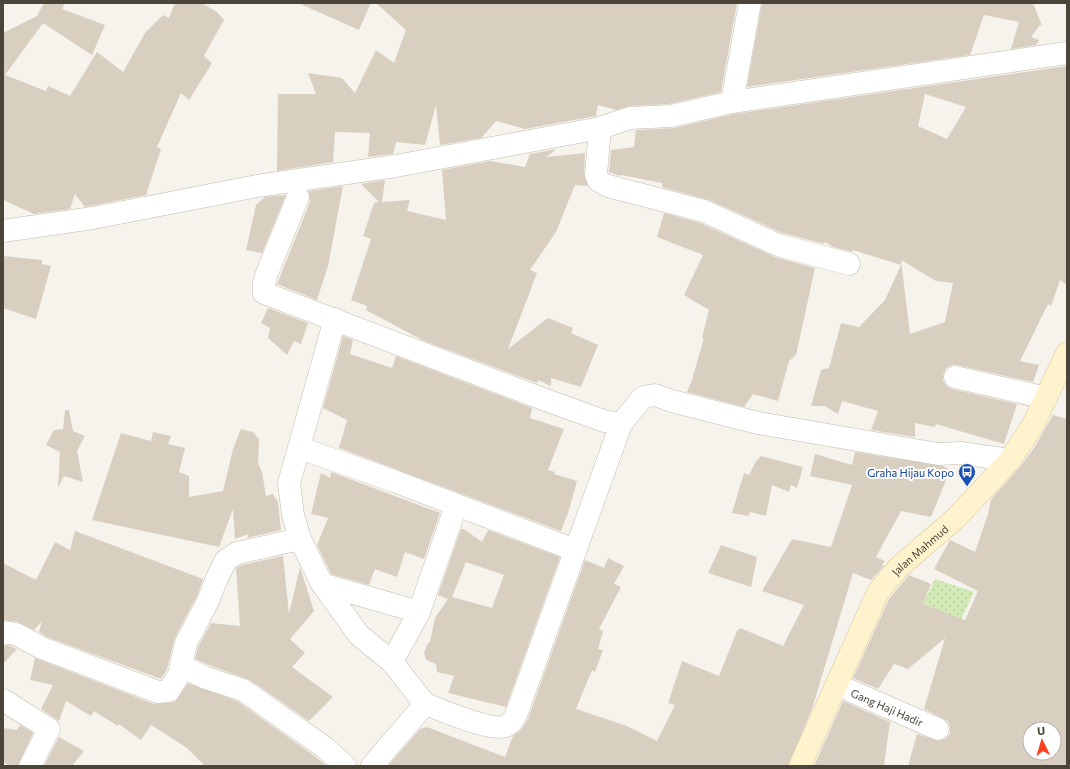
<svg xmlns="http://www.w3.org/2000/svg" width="1070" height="769" font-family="Commissioner,sans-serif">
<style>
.park{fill:url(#park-dots)}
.building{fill:#d8cfc1;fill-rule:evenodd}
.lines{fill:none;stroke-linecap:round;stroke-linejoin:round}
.street-casing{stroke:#c2bbae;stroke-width:23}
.secondary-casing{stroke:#d6c79b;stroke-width:23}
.street{stroke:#fff;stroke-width:22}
.secondary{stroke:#fff3cd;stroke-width:22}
.labels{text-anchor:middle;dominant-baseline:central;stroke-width:4;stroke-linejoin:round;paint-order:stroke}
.transit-label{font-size:11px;fill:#164399;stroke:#fff;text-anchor:end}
.street-label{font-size:11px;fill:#4b4439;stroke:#fff}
</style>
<defs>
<pattern id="park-dots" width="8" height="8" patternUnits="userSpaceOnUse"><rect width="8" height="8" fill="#d2eab5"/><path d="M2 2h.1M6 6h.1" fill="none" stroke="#b6ca9c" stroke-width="1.8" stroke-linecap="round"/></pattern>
</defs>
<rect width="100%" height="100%" fill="#f6f3ec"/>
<path class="park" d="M935,579L974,592L961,619L923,604Z"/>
<path class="building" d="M44,3H65L62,9L105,25L92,55L43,23L5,75L46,91L48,86L70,96L97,52L123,72L145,33L163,15L169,18L175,3H202L217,12L224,20L204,56L212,63L189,100L181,93L157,147L161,149L146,195L85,207L75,194L70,209L34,214L3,200V33L37,16Z
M298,3H371L359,30Z
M376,3H737L721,92L669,104L629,106L616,110L598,105L596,116L525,129L496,121L481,138L440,145L436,105L425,145L396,142L393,154L368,157L370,133L335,132L333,162L277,171L278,94H316L308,73L342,78L355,93L376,50L394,63L406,30Z
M762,3H1033L1042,26L1040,25L1031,37L1039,40L1036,45L1011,49L1019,22L984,15L970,55L747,87Z
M1067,66V285L1060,280L1051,306L1048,304L1020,361L1039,365L1033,382L957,365H952L946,368L943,375V381L947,386L952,389L1017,404L1004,444L936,424L935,427L915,423V437L871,430L878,411L842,401L838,414L825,406H811L821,370L829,368L841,323L859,327L885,300L901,265L853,250L852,252L833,247L825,242L824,244L782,233L709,200L662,187V183L621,175L620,176L609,172L611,150L634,147L636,130L674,128L734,114ZM925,94L966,107L947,139L918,126ZM901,260L936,281L953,283L945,322L910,334Z
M557,149L546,157L585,153L584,174L588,186L575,185L556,232L530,270L537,273L508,349L548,318L573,328L571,333L598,345L581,387L551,378V386L538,380L537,383L424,341L366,310L367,306L351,300L371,239L363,236L374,203L379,202L361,184L385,180L382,202L410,200L407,211L446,220L442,170L490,161L525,167L530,154Z
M343,186L328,266L317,300L277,284L310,202L309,191Z
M286,195L262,253L246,250L256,205L265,197Z
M664,213L700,223L775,257L815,268L796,355L789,361L778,401L753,394L744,407L687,392L692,380L704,338H702L709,310L684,295L703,255L657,237Z
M3,256L42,260V264L51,266L36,319L3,308Z
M268,308L308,323L301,344L294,341L287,355L268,338L270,328L261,323Z
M343,336L353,340L350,354L392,368L396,356L532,408L530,418L564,429L548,470L555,472L554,474L577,481L569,510L561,531L339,448L347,420L323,408Z
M65,410H69L73,431L85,436L77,451L83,482L64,476L58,488L60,452L46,445L54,430L63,429Z
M1053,415L1067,419V766H908L917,734L939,741L945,739L950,734V727L948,721L924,709L945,638L908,669L894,664L878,689L853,678L889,599L909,575L931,584L923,604L965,620L978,591L934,569L950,540L975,552L988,514L991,499L1020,467L1034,448ZM1030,729H1054V753H1030Z
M241,429L253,432L259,439L258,463L262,472L266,496L273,494L278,502L281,530L247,538L249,534L235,539L233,509L219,547L92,520L121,433L151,441L153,432L171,436L168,444L185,448L179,472L189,476V497L223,491L233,449Z
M855,452L943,466L950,470L931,517L901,511L876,557L885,561L882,565L884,566L871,580L853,573L812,709L788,766H388L420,729L427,727L505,757L513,736L521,730L528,719L585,560L604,568L608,558L624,566L614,584L621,587L599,629L603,631L598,649L603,650L595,672L592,670L576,709L627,726L657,741L675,705L668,703L682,661L719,676L737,631L740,628L783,646L804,605L762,591L792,539L831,547L852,485L810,476L815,454L852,465Z
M761,456L803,467L797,488L791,485L789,492L772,485L766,516L750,512L749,516L732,513L744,473L749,475L756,461Z
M331,472L440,513L424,559L405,552L397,577L375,569L369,585L331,574L317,545L328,518L311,514L321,473L330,478Z
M461,529H464L482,542L488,530L560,557L506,707L448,693L454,676L437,672L436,664L426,660L424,653L428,643L430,642L435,618L448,599L438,595ZM466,562L504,575L492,608L452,597Z
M75,531L203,579L197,596L175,637L167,669L161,679L47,637L39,632L42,621L34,630L18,622L3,620V563L36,580L55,542L70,550Z
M721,545L757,557L751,587L708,573Z
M283,556L289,614L300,567L314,611L290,639L305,653L292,667L333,697L309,721L250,680L211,666L195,659L198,647L211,623L240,626L236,568L242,565Z
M8,645L17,649L3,664V646Z
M35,658L154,704L175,702L188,683L237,701L316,757L326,766H205L187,748L151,725L141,740L119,724L118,726L94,711L91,716L66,701L59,721L41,709L53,685L30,680Z
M843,701L890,722L884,766H814Z
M20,725L33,733L18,766H10L3,762V728L17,730Z
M59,737L84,751L72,766H44Z"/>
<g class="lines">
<defs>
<g id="street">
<path d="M732,102L750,3"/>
<path d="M600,128L596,175L599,181L608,186L704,211L778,245L849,264"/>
<path d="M298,197L267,273L264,283V293L543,399L604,421L621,424L643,397L655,395L672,401L758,423L938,454L960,453L1010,460"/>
<path d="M3,231L93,218L257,186L396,166L600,128L630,118L671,116L732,102L1067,53"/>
<path d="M335,319L289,483L293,515L300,539L322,584L359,635L392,662L425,704L372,766"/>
<path d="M955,377L1046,398"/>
<path d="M300,448L394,481L575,550"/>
<path d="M322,584L419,612"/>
<path d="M3,634L4,632L16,634L42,648L158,692L169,691L179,674L186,643L208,601L217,578L226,560L237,553L300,539"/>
<path d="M392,662L419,612L456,506"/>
<path d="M181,666L206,678L243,690L324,747L345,766"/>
<path id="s1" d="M837,685L938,729"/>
<path d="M3,700L49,729L30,766"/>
<path d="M425,704C441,710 492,732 506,726C511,724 513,720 516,715L621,424"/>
</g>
<g id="secondary">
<path id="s2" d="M800,766L878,592L899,567L955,519L1010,460L1033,425L1067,353"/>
</g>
</defs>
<use href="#street" class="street-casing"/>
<use href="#secondary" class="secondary-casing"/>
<use href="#street" class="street"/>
<use href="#secondary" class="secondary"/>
</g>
<defs>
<symbol id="bus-pin" viewBox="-11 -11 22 30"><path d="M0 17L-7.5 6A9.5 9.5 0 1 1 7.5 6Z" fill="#1a4fb4" stroke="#fff"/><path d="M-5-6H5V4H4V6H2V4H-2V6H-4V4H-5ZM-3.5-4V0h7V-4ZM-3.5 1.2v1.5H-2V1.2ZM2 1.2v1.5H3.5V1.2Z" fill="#fff"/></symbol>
</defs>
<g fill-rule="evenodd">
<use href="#bus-pin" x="957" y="462" width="20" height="27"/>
</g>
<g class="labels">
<g class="transit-label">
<text x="954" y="472">Graha Hijau Kopo</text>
</g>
<g class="street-label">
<text stroke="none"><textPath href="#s2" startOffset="250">Jalan Mahmud</textPath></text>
<text stroke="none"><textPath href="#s1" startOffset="55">Gang Haji Hadir</textPath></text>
</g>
</g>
<rect width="1070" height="769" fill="none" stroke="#4b4439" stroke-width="8"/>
<g transform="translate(1042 741) rotate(355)"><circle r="19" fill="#ffffff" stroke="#b7b4b0"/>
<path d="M0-3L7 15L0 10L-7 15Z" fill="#fc3f1d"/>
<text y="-6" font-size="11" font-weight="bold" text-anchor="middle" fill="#4b4439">U</text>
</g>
</svg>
